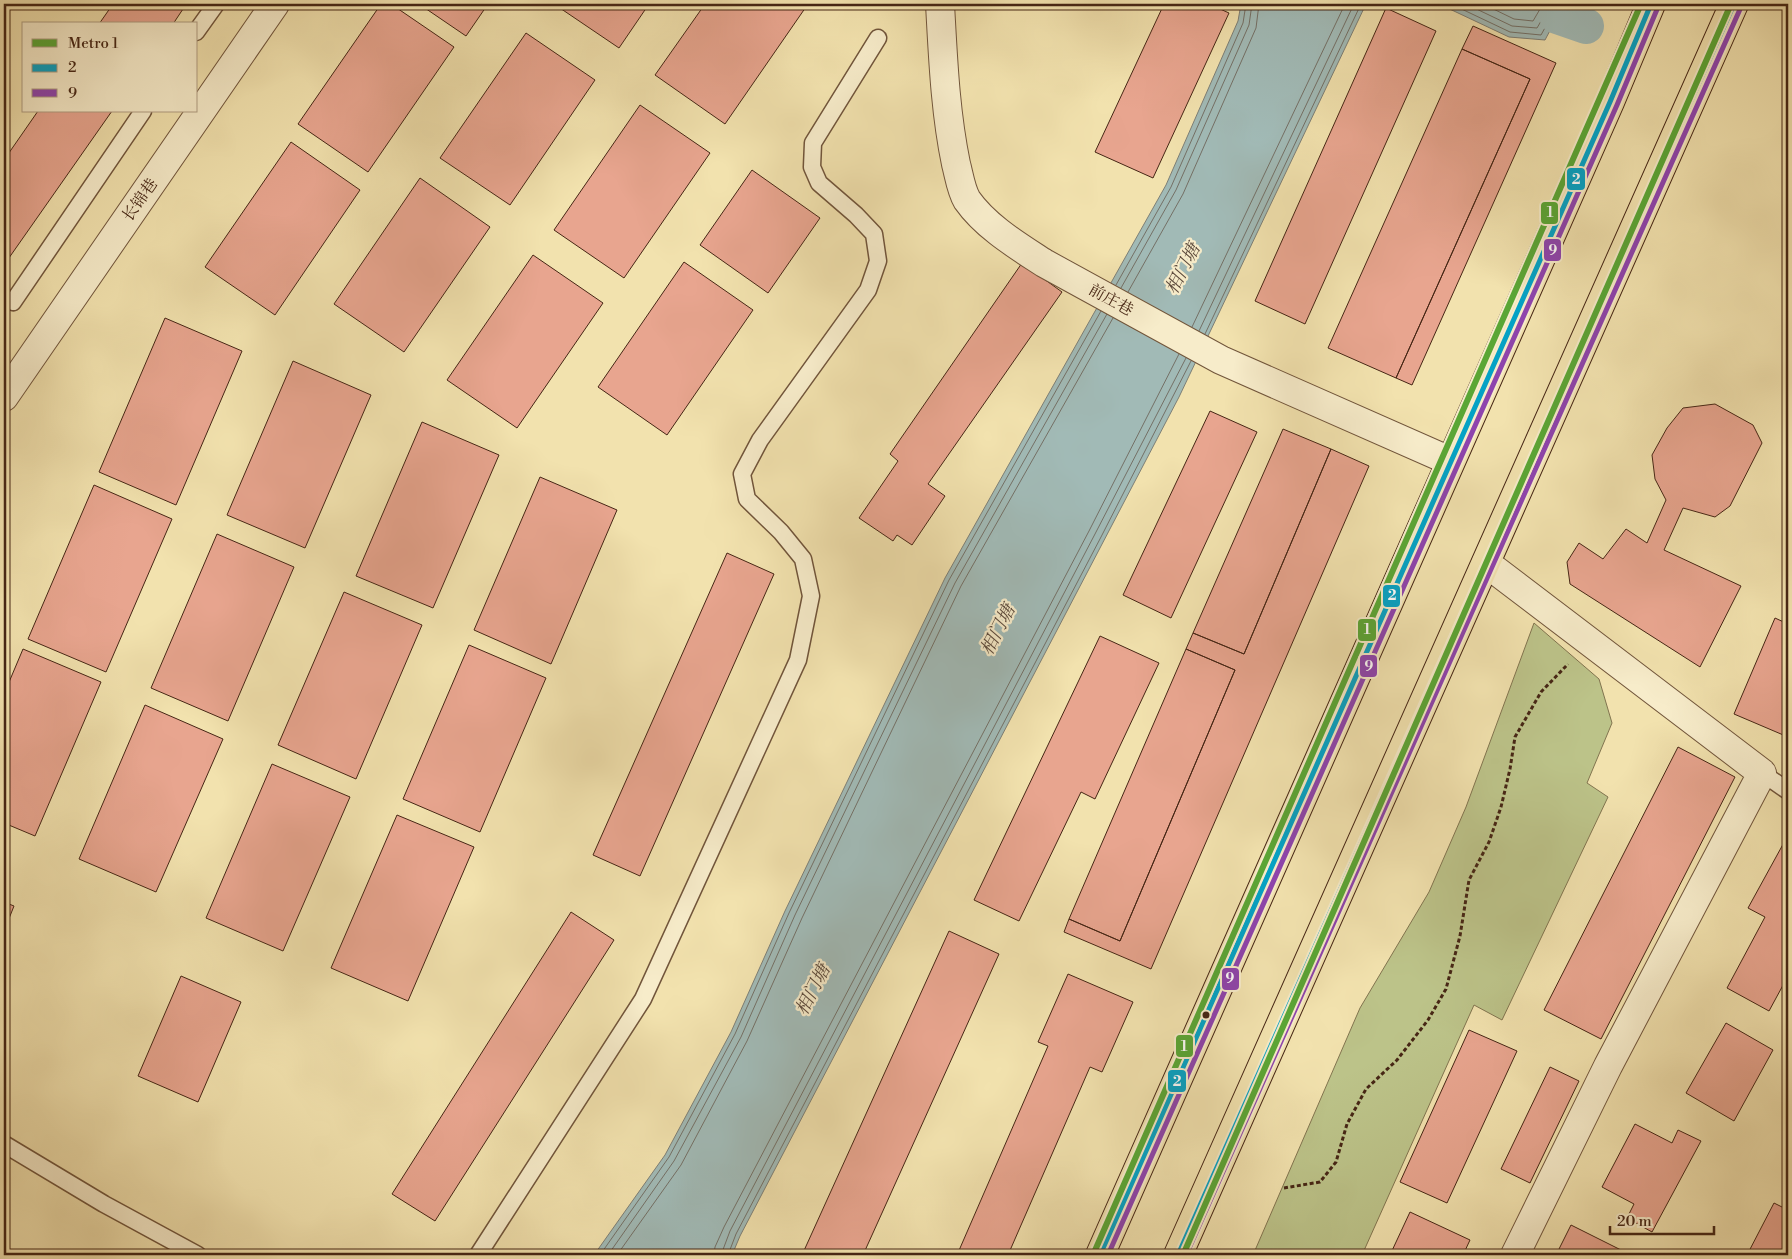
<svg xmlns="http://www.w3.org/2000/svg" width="1792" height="1259" font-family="'Libre Bodoni','Noto Serif SC',serif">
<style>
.green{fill:#bcc389;stroke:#81744f}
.water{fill:#a1bab6;stroke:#7d7f76}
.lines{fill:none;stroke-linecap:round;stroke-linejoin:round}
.shore{stroke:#747066;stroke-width:1}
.canal{stroke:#a1bab6;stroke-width:36}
.building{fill:#e8a58f;stroke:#462615}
.service-casing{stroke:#71553b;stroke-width:19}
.minor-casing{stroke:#71553b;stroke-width:30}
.primary-casing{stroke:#462615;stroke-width:30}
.path{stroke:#462615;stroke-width:3;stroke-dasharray:4 2.5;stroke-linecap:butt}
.service{stroke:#f7ecca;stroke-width:16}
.minor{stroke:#f7ecca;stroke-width:28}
.primary{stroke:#f2e2ae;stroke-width:28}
.bus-1-casing{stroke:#f7ecca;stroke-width:9}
.bus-2-casing{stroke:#f7ecca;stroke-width:9}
.bus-1{stroke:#04a2c5;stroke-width:5}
.bus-2{stroke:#8e44ad;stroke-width:5}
.metro-1-casing{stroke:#f7ecca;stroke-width:10}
.metro-1{stroke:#5aa635;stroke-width:6}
.bus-dot{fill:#462615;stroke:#f7ecca;stroke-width:2}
.labels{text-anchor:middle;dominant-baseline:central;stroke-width:4.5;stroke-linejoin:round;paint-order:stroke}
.street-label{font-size:16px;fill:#462615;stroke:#f7ecca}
.water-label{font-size:18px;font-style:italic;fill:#5d4b3d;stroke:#f7ecca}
.line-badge{stroke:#f7ecca;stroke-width:2}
.badge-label{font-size:14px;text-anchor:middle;font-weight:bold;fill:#fff}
</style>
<rect width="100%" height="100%" fill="#f2e2ae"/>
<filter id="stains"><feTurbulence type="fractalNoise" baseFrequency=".004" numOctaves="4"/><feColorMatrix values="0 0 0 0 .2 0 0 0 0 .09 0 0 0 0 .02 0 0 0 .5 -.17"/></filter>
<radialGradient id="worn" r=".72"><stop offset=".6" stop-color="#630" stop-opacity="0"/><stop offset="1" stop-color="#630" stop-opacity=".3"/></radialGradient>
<path class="green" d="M1534,623L1599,679L1612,723L1587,783L1608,797L1502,1020L1474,1005L1362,1255H1253L1360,1008L1429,892L1466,807Z"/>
<path class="water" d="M1241,4H1366L1179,397L740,1236L732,1255H594L665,1155L731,1032L785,911L945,578L1166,185L1238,21Z
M1439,4H1564L1545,40L1509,37Z"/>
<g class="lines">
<path class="shore" d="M1451,4L1510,32L1541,35L1558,4
M1466,4L1512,26L1537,28L1551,4
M1483,4L1514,19L1533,21L1543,4
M1116,285L1171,187L1243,23L1246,4
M1121,288L1176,190L1249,25L1252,4
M1128,292L1183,194L1256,28L1259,4
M1192,327L1345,4
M1199,331L1354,4
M1205,334L1361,4
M600,1255L669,1157L735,1034L789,913L949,580L1101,311
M608,1255L674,1161L741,1037L795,915L955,583L1107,314
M617,1255L681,1165L747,1041L802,918L961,586L1113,318
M714,1255L715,1247L724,1227L1089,531L1179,354
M721,1255L730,1231L1095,534L1186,358
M728,1255L736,1234L1101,537L1191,361"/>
<path class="canal" d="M1557,16L1586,26"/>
</g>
<path class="building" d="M113,4H181L185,6L173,24H99Z
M381,4H391L454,47L368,172L298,124Z
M419,4H488L466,36Z
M554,4H649L619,48Z
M705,4H808L725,124L655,75Z
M1164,4H1209L1229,13L1153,178L1095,152Z
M1386,8L1436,31L1305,324L1255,301Z
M1473,26L1556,63L1412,385L1396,378L1530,79L1462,49Z
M526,33L595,80L510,205L440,158Z
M1462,49L1530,79L1396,378L1328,348Z
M640,105L710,153L624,278L554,230Z
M38,111H112L4,265V160Z
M291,142L360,190L275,315L205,267Z
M752,170L820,218L768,293L700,245Z
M420,178L490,227L404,352L334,304Z
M533,255L603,303L517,428L447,380Z
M684,262L753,310L667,435L598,387Z
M1022,263L1062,292L928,484L945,496L912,545L897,535L893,541L859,518L898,461L890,454Z
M165,318L242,351L176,505L99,472Z
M293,361L371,395L305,548L227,515Z
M1715,404L1753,425L1762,443L1730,506L1715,517L1683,508L1664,550L1741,586L1700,667L1570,584L1567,562L1579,543L1603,559L1626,529L1647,543L1666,500L1655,479L1652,455L1667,428L1683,408Z
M1210,411L1257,432L1171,618L1123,595Z
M422,422L499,455L433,608L356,576Z
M1283,429L1331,449L1244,654L1193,633Z
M1331,449L1369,466L1151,969L1064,932L1069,919L1120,941L1235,670L1186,649L1193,633L1244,654Z
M540,477L617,510L551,664L474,630Z
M94,485L172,519L106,672L28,639Z
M217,534L294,567L228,721L151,688Z
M727,553L774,574L640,876L593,855Z
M344,592L422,625L356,779L278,745Z
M1775,618L1788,624V737L1734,714Z
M1100,636L1159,663L1095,799L1081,792L1019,921L974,900Z
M469,645L546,678L480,832L403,799Z
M23,649L101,682L35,836L4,823V694Z
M1186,649L1235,670L1120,941L1069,919Z
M145,705L223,739L156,892L79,859Z
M1678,747L1735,777L1601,1039L1544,1010Z
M272,764L350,797L283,951L206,918Z
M397,815L474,847L408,1001L331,968Z
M1787,837L1788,838V976L1769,1011L1727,988L1765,917L1748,908Z
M4,902L14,906L4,931Z
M571,912L614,940L435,1221L392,1194Z
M949,931L999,954L863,1255H802Z
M1068,974L1133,1002L1102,1072L1090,1067L1008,1255H957L1048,1046L1038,1042Z
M181,976L241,1002L198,1102L138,1076Z
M1726,1023L1773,1050L1734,1121L1686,1093Z
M1469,1030L1517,1051L1447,1203L1400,1182Z
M1550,1067L1579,1081L1530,1183L1501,1169Z
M1635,1124L1672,1143L1678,1130L1701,1141L1652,1232L1627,1218L1634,1204L1602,1187Z
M1774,1203L1788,1210V1255H1747Z
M1410,1212L1470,1240L1463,1255H1390Z
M1571,1225L1627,1253L1626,1255H1556Z"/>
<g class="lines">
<defs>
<path id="service" d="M196,32L216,4
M4,299L13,302L143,111
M1762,773L1788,791
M4,1144L104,1204L198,1255
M478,1255L643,999L798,660L811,596L803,559L781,532L747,499L742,474L760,440L868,290L878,261L874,234L856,215L819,183L812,167L813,143L878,38"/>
<path id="minor" d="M940,4C943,57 945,111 956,164C959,175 961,190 967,200C986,227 1018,246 1044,263L1221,360L1450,461
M4,397L275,4
M1486,563L1762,773L1608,1066L1515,1255"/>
<path id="primary" d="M1100,1255L1610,102L1651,4
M1178,1255L1734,4"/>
</defs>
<use href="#service" class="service-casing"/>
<use href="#minor" class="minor-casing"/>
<use href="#primary" class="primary-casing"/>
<path class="path" d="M1284,1188L1320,1182L1336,1162L1347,1124L1366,1089L1397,1060L1428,1020L1446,989L1460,936L1469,880L1489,842L1501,807L1510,769L1515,737L1541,692L1568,664"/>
<use href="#service" class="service"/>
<use href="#minor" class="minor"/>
<use href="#primary" class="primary"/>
<defs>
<path id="bus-1" d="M1100,1255L1610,102L1651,4
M1178,1255L1734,4"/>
<path id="bus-2" d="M1108,1255L1617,105L1658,7
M1186,1255L1741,7"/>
</defs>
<use href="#bus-1" class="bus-1-casing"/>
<use href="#bus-2" class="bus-2-casing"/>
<use href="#bus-1" class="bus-1"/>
<use href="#bus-2" class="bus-2"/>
<defs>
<path id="metro-1" d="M1093,1255L1641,4
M1183,1255L1731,4"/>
</defs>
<use href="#metro-1" class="metro-1-casing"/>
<use href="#metro-1" class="metro-1"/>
</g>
<circle class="bus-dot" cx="1206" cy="1015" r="4.5"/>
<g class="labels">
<g class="street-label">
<text transform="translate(140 200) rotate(-55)">长锦巷</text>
<text transform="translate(1111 300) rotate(29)">前庄巷</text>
</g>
<g class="water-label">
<text transform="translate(1183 269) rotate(-63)">相门塘</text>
<text transform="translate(998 630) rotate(-63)">相门塘</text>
<text transform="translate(813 990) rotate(-63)">相门塘</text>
</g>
</g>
<g class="line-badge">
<rect x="1566" y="167" width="20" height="24" rx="5" fill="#04a2c5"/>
<rect x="1540" y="201" width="19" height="24" rx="5" fill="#5aa635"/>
<rect x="1543" y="238" width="19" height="24" rx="5" fill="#8e44ad"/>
<rect x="1382" y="584" width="19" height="24" rx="5" fill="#04a2c5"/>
<rect x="1357" y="618" width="20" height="24" rx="5" fill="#5aa635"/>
<rect x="1359" y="654" width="19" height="24" rx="5" fill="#8e44ad"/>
<rect x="1221" y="967" width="19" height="24" rx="5" fill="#8e44ad"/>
<rect x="1175" y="1034" width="19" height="24" rx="5" fill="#5aa635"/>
<rect x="1167" y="1069" width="20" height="24" rx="5" fill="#04a2c5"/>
</g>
<g class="badge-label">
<text x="1576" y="184">2</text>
<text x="1550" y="217">1</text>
<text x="1553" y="255">9</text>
<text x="1392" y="600">2</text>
<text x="1367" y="634">1</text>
<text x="1369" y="671">9</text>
<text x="1230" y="983">9</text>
<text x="1184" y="1051">1</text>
<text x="1177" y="1086">2</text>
</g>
<rect width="1792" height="1259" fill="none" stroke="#f2e2ae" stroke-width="20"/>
<rect x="5" y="5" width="1782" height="1249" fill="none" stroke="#462615" stroke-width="2.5"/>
<rect x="10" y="10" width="1772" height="1239" fill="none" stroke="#462615"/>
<rect x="22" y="22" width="175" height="90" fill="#f7ecca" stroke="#b09d82"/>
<rect x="32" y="39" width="25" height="8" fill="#5aa635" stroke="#b09d82"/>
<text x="68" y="48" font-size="15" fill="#462615">Metro 1</text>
<rect x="32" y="64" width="25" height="8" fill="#04a2c5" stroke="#b09d82"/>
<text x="68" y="72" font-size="15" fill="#462615">2</text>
<rect x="32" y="89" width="25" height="8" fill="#8e44ad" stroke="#b09d82"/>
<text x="68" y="98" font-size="15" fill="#462615">9</text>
<path d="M1610 1226v8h104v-8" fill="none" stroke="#462615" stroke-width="2.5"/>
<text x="1617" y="1226" font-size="15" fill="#462615" stroke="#f7ecca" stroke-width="4" paint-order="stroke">20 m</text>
<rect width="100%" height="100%" filter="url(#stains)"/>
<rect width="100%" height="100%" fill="url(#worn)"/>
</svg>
